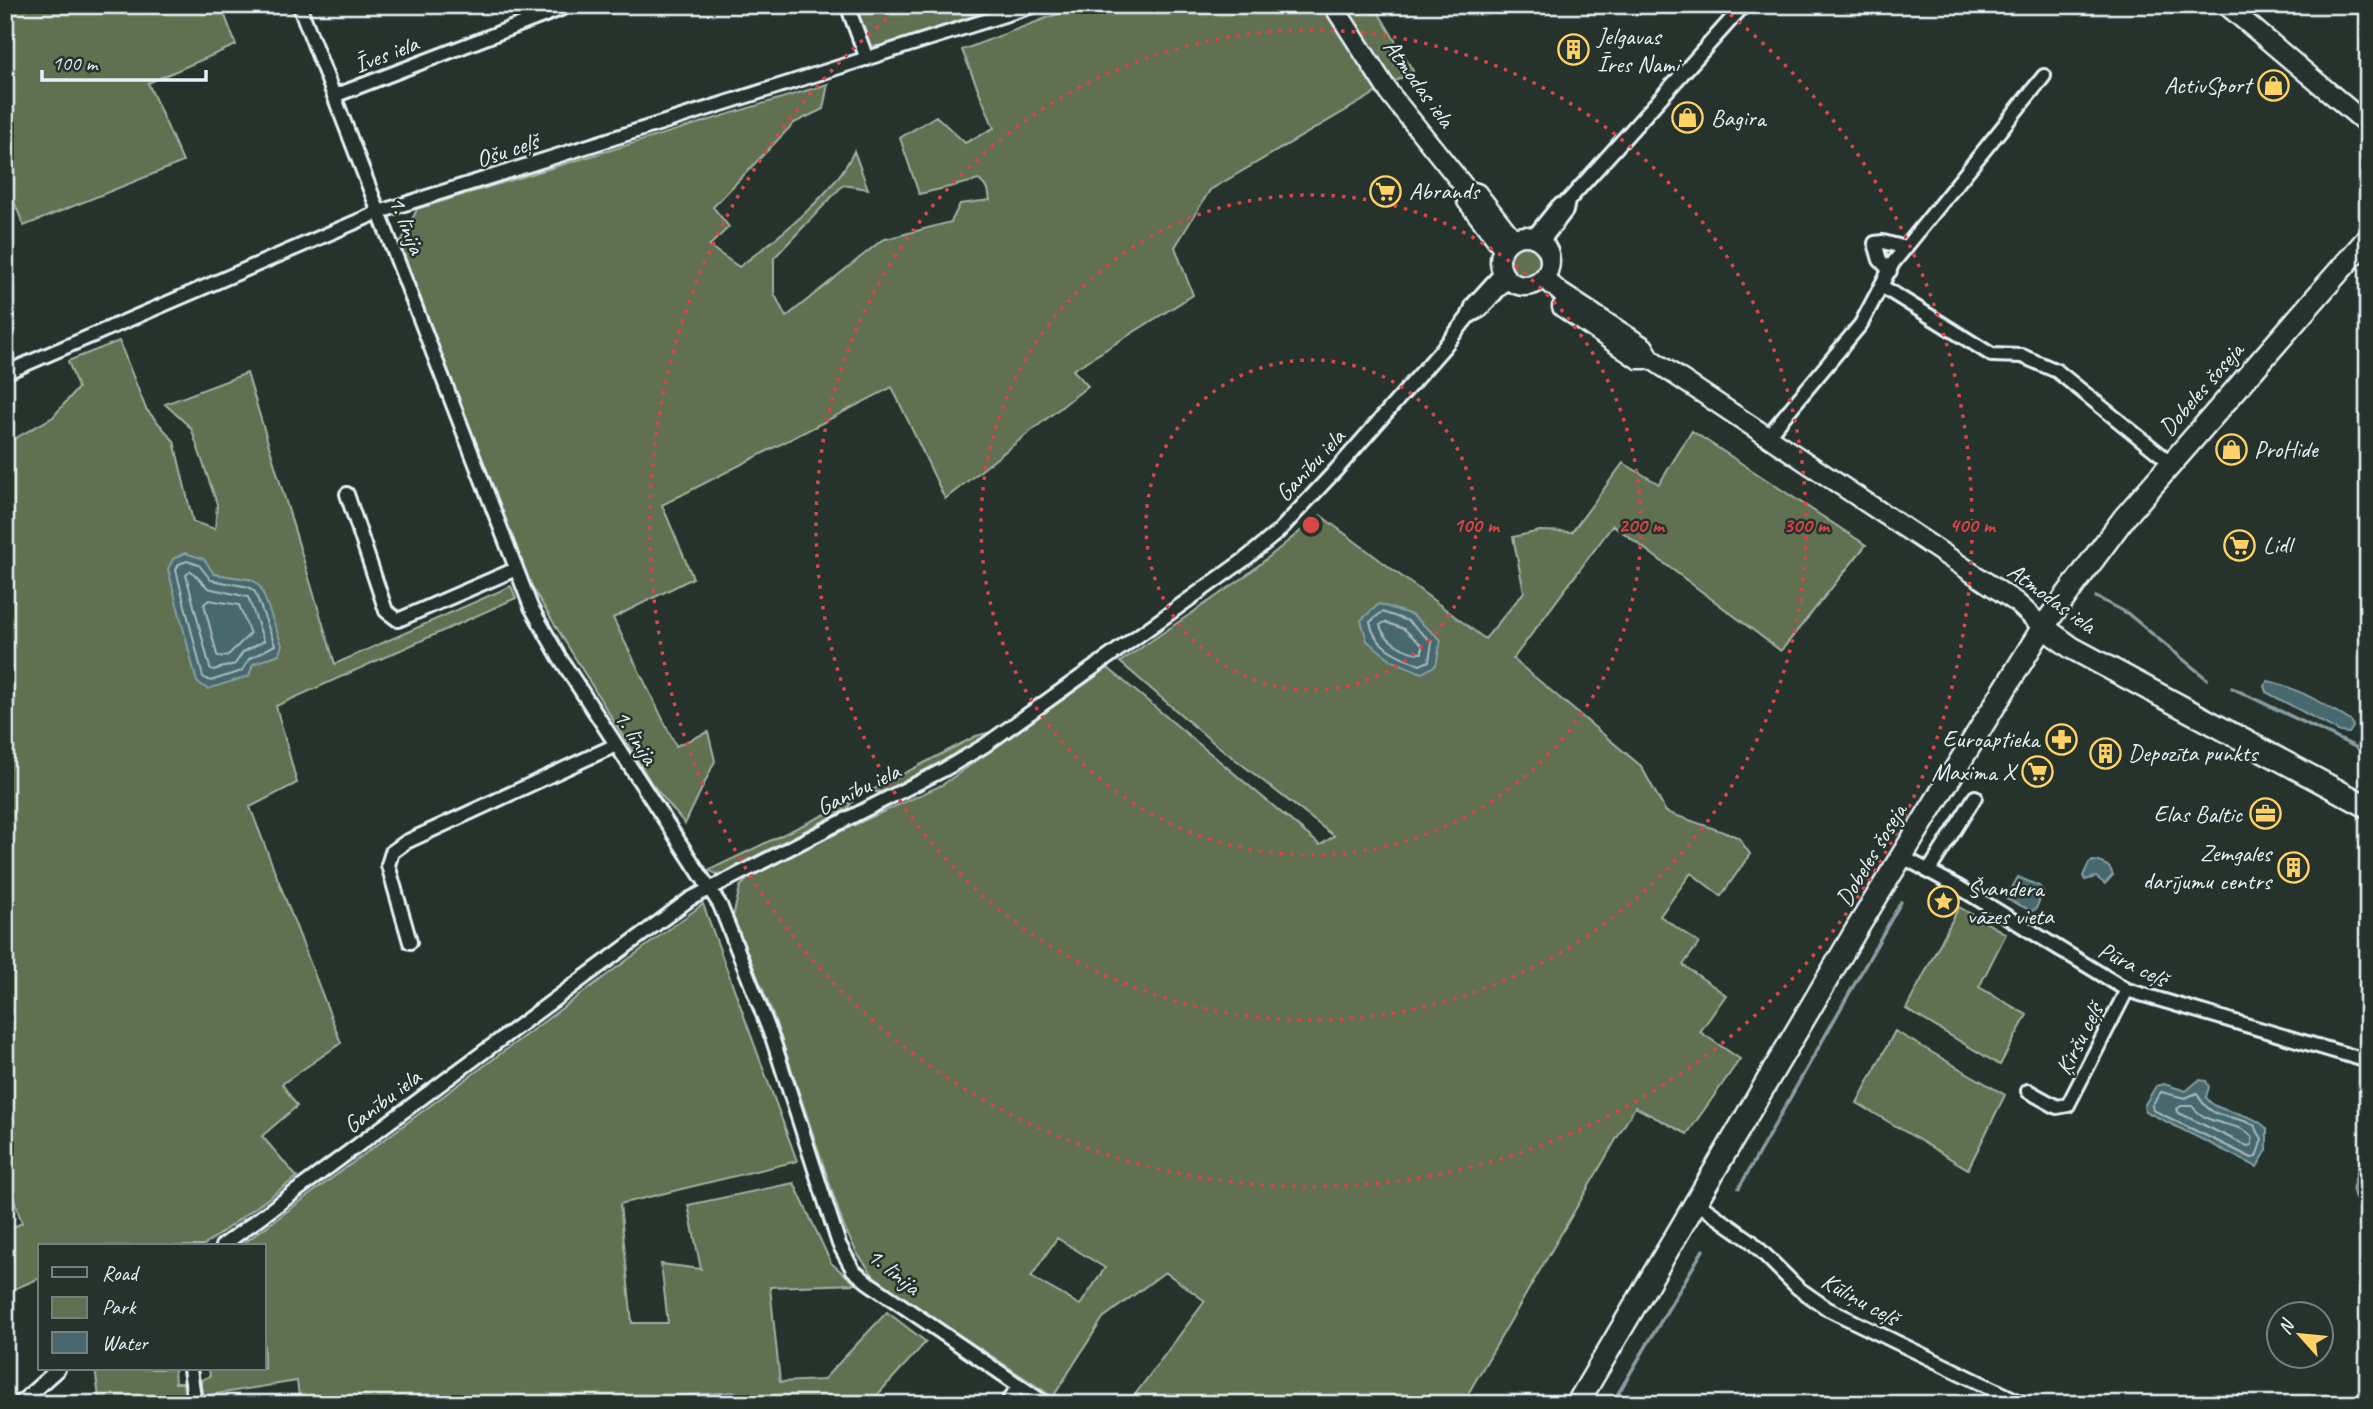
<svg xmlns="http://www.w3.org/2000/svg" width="2373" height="1409" font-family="Caveat,sans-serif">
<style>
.green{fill:#606f51;stroke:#a4b0a4;stroke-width:2;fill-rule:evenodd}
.water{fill:#46686c;stroke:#879fa4;stroke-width:2}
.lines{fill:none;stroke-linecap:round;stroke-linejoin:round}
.shore{stroke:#a7bac0;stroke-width:2}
.stream{stroke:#879fa4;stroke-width:3.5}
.street-casing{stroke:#e8f1f8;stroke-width:18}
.secondary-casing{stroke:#e8f1f8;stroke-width:23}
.primary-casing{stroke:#e8f1f8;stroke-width:26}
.street{stroke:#26332d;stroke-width:12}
.secondary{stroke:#26332d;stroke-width:18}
.primary{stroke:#26332d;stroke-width:21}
.ring{fill:none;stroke:#d94647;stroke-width:3.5;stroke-dasharray:3.5 7}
.labels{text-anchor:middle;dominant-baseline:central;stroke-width:5;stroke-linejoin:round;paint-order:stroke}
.poi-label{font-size:24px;fill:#e8f1f8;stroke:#26332d;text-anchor:start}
.street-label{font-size:24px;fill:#e8f1f8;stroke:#26332d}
.centre{fill:#d94647;stroke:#26332d;stroke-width:3.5}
.ring-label{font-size:21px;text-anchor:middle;font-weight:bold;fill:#d94647;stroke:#26332d;stroke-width:5;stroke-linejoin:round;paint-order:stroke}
</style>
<rect width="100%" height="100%" fill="#26332d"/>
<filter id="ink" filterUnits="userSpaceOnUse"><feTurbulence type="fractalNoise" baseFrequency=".0143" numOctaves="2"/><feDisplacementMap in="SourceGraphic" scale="14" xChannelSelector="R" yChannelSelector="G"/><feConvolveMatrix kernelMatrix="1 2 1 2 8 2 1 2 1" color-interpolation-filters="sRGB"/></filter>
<g filter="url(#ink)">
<path class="green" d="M5,5H221L236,45L148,83L183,162L24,226L5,180Z
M852,5H1007L879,46L866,45Z
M1081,5H1374L1413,71L1210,190L1175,247L1193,295L1073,370L1088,386L945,499L892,387L662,505L693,578L613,618L676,746L708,732L715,761L685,824L652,784L530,584L400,244L417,209L828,84L823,109L794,123L713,207L729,227L709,246L739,267C777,238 835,194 854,151L868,189L843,185L774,258V293L786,317L882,240L951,222L960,204L990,200L988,189L979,180L919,194L900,138L936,116L965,143L994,128L962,50Z
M1509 261a16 16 0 1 1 32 0a16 16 0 1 1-32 0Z
M119,341L146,409L174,441L193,522L215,529L217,504L191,428L165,404L247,373L335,664L511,586L516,598L276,706L297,783L250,807L341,1043L282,1084L297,1106L262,1136L297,1177L203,1246H40V1278L5,1293V1231L22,1223L5,1173V444L53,417L78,388L68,361ZM214,574L253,580L279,654L253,664Z
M1692,431L1866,545L1781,651L1613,525L1513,659L1641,766L1666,812L1738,837L1750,854L1721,896L1691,873L1660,916L1699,943L1683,965L1726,995L1700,1032L1740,1059L1687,1134L1635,1107L1462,1404H1128L1205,1301L1165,1272L1103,1318L1053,1397L876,1279L857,1253L844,1227L774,1017L733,917L740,887L754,871L942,785L1108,668L1320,845L1334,836L1209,739L1120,662L1243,578L1320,515L1485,639L1524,592L1513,537L1540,531L1572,532L1623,463L1659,484ZM1057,1238L1105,1268L1080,1305L1031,1277Z
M991,732C971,748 893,800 870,791L976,736Z
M853,801L847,809L723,873L716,874L709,870Z
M703,904L797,1161L620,1204L632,1323H668L661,1264L701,1269L688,1205L794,1183L831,1263L856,1284L770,1287L780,1382L823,1380L887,1312L926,1342L869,1404H742L736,1392L663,1397L636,1395L631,1404H300L297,1381L204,1396L201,1380L210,1376L209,1369H264V1246H240Z
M1959,907L2006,934L1979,987L2027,1015L2000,1065L1906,1009Z
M1895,1031L2005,1095L1968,1169L1857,1103Z
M95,1369H174L175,1383H183L186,1404H100Z"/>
<path class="water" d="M185,553L204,559L214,574L253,580L261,588L282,645L279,654L253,664L249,676L208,689L197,682L168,569L173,559Z
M1379,604L1412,615L1441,640L1436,665L1422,673L1393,661L1367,641L1361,620Z
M2268,681C2298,688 2327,705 2352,722L2353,727L2349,733L2340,732L2266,692L2264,686Z
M2093,861C2103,862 2110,865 2113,875L2105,884L2096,877L2085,880L2083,876L2089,863Z
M2018,877L2039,886L2043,891L2036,909L2032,911L2006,899Z
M2199,1080L2206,1081L2209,1087L2206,1097C2216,1115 2250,1109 2267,1129V1150L2257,1167L2145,1111L2144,1106L2156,1086L2164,1084L2186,1091Z
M736,1392L742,1404H700L702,1395Z"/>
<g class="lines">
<path class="shore" d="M187,561L199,565L211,580L249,587L255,592L275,645L249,659L242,671L210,681L203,677L176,570L179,564Z
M191,571L208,588L248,597L264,641L243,652L235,664L213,670L210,668L186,575Z
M209,600L239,605L250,634L228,655L221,657L217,655L204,604Z
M1382,612L1408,621L1432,642L1429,661L1420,665C1399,656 1374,647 1370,622Z
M1385,622L1404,629L1422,645V653C1408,654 1383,640 1380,625Z
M2161,1092L2185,1098L2197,1093C2210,1121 2230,1113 2254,1125L2262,1139L2256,1157L2252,1158L2153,1110L2152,1105Z
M2181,1106H2192C2210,1129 2239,1120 2252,1137V1145L2247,1146L2179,1113L2177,1109Z"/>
<path class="stream" d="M2096,597L2127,613L2207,679
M2232,688L2368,753
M2368,1135L2353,1189L2356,1199L2368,1203
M1739,1188L1901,902
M1612,1404L1703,1250"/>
<defs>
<path id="street" d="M299,5L531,607L558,655L720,905L773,1040L839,1244L853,1270L866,1281L1046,1404
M847,5L867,59
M334,96L571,5
M1533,237L1558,206L1568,201
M1542,242L1566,211L1568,201L1744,5
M1890,271L1880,260L1875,243L1883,242L1906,248
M1883,287L1992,355L2022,356L2057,371L2171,463
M1468,317L1481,310L1508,280
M5,373L379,212L1036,5
M1766,438L1861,324L1893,263L2044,76
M347,494L386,611L398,620L516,569
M1901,856L1960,888L2127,990L2368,1061
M1928,872L1975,797
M410,942L388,865L392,852L406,842L616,745
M2028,1091L2057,1107L2068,1105L2127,990
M1696,1202L1751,1241L1798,1288L1828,1309L2024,1404
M222,1246L690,899L945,769L984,746L1244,560L1278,532L1336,470L1444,347L1468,317L1473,304L1502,272
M190,1369L195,1404
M19,1404L58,1369
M1007,1404L1019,1385"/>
<path id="secondary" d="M1333,5L1390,94L1467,190L1477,193L1513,239
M2226,5L2368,125
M1467,190V201L1503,248
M1500 261a25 25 0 1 1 50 0a25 25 0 1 1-50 0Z
M1544,278L1561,293L1644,347L1651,359L2016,602L2043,627
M1562,307L1638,359H1651"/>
<path id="primary" d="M2043,627L2072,648L2368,807
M1577,1404L1858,927L2043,627L2124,518L2368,238"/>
</defs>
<use href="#street" class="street-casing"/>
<use href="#secondary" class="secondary-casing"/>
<use href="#primary" class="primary-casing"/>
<use href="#street" class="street"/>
<use href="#secondary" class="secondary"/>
<use href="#primary" class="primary"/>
</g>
</g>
<g class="ring">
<circle cx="1311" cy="525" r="165"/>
<circle cx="1311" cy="525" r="330"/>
<circle cx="1311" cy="525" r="495"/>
<path d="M1722 8A661 661 0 1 1 900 8"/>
</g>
<defs>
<symbol id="building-ring" viewBox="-11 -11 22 22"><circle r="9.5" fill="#26332d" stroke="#ffd166" stroke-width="1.5"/><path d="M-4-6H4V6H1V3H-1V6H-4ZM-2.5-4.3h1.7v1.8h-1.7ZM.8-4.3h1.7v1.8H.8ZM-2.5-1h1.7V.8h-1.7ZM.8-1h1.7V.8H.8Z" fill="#ffd166"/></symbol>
<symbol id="shop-ring" viewBox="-11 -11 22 22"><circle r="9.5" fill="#26332d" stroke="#ffd166" stroke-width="1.5"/><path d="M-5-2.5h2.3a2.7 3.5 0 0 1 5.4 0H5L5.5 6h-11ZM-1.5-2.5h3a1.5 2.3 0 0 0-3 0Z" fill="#ffd166"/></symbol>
<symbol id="supermarket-ring" viewBox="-11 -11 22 22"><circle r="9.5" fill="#26332d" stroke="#ffd166" stroke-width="1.5"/><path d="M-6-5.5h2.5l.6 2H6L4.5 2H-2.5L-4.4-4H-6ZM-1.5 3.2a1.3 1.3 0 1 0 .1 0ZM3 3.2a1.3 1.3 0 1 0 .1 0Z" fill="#ffd166"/></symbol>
<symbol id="pharmacy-ring" viewBox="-11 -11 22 22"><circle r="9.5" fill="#26332d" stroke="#ffd166" stroke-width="1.5"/><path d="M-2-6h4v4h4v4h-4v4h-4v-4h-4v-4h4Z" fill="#ffd166"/></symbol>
<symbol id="office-ring" viewBox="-11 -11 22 22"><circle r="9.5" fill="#26332d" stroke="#ffd166" stroke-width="1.5"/><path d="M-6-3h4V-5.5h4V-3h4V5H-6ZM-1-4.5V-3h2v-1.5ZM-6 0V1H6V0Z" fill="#ffd166"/></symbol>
<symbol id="sight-ring" viewBox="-11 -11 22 22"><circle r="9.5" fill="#26332d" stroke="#ffd166" stroke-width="1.5"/><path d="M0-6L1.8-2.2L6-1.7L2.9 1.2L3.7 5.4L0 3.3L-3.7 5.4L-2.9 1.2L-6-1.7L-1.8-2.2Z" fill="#ffd166"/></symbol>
</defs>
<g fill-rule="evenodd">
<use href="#building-ring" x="1556" y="32" width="35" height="35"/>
<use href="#shop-ring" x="2256" y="68" width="35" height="35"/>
<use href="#shop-ring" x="1670" y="100" width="35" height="35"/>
<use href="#supermarket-ring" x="1368" y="174" width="35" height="35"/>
<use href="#shop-ring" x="2214" y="432" width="35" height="35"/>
<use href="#supermarket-ring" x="2222" y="528" width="35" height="35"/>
<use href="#pharmacy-ring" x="2044" y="722" width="35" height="35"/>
<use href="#building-ring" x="2088" y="736" width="35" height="35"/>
<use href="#supermarket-ring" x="2020" y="754" width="35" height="35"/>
<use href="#office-ring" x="2248" y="796" width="35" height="35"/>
<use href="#building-ring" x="2276" y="850" width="35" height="35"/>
<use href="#sight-ring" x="1926" y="884" width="35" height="35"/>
</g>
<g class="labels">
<g class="poi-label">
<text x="1597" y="36">Jelgavas<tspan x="1597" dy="28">Īres Nami</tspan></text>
<text x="2251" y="85" text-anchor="end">ActivSport</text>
<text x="1711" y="118">Bagira</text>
<text x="1409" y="191">Abrands</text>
<text x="2254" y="449">ProHide</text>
<text x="2263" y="545">Lidl</text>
<text x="2039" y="739" text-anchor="end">Euroaptieka</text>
<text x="2128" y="753">Depozīta punkts</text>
<text x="2015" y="772" text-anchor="end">Maxima X</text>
<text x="2242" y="814" text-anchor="end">Elas Baltic</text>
<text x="2271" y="853" text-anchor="end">Zemgales<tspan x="2271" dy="28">darījumu centrs</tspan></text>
<text x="1967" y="888">Švandera<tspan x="1967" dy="28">vāzes vieta</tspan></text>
</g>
<g class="street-label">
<text transform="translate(386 54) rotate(-21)">Īves iela</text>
<text transform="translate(1419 83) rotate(54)">Atmodas iela</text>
<text transform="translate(507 150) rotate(-18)">Ošu ceļš</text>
<text transform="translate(407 225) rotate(68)">1. līnija</text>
<text transform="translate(2201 389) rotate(-49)">Dobeles šoseja</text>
<text transform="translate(1310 465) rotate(-47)">Ganību iela</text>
<text transform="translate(2052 598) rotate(36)">Atmodas iela</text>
<text transform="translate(636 737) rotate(57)">1. līnija</text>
<text transform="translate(858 789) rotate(-26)">Ganību iela</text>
<text transform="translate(1871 855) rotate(-59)">Dobeles šoseja</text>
<text transform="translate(2133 964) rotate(26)">Pūra ceļš</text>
<text transform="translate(2079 1039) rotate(-63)">Ķiršu ceļš</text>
<text transform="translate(382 1101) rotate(-37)">Ganību iela</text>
<text transform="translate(894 1271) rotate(39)">1. līnija</text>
<text transform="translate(1860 1299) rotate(29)">Kūliņu ceļš</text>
</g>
</g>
<circle cx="1311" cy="525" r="10" class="centre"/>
<g class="ring-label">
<text x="1476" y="532">100 m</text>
<text x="1641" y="532">200 m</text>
<text x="1806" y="532">300 m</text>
<text x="1972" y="532">400 m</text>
</g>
<rect width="2373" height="1409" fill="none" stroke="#26332d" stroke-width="28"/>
<rect x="14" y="14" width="2345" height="1381" fill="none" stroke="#e8f1f8" stroke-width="2.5" filter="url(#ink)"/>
<rect x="38" y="1244" width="228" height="126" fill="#26332d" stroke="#747f7e" stroke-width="2"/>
<rect x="52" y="1267" width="35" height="10" fill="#26332d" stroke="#747f7e" stroke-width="2"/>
<text x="102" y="1280" font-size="21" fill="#e8f1f8">Road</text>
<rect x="52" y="1297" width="35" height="21" fill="#606f51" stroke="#747f7e" stroke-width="2"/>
<text x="102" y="1314" font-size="21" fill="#e8f1f8">Park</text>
<rect x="52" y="1332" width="35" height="21" fill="#46686c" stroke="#747f7e" stroke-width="2"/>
<text x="102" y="1350" font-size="21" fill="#e8f1f8">Water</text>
<g transform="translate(2300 1335) rotate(297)"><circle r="33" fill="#26332d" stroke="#747f7e" stroke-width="2"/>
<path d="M0-5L12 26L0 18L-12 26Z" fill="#ffd166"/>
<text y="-10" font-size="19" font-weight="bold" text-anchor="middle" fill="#e8f1f8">N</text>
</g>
<path d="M42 70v10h164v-10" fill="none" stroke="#e8f1f8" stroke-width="3.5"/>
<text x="52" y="70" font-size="21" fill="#e8f1f8" stroke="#26332d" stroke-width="5" paint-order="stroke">100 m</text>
</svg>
